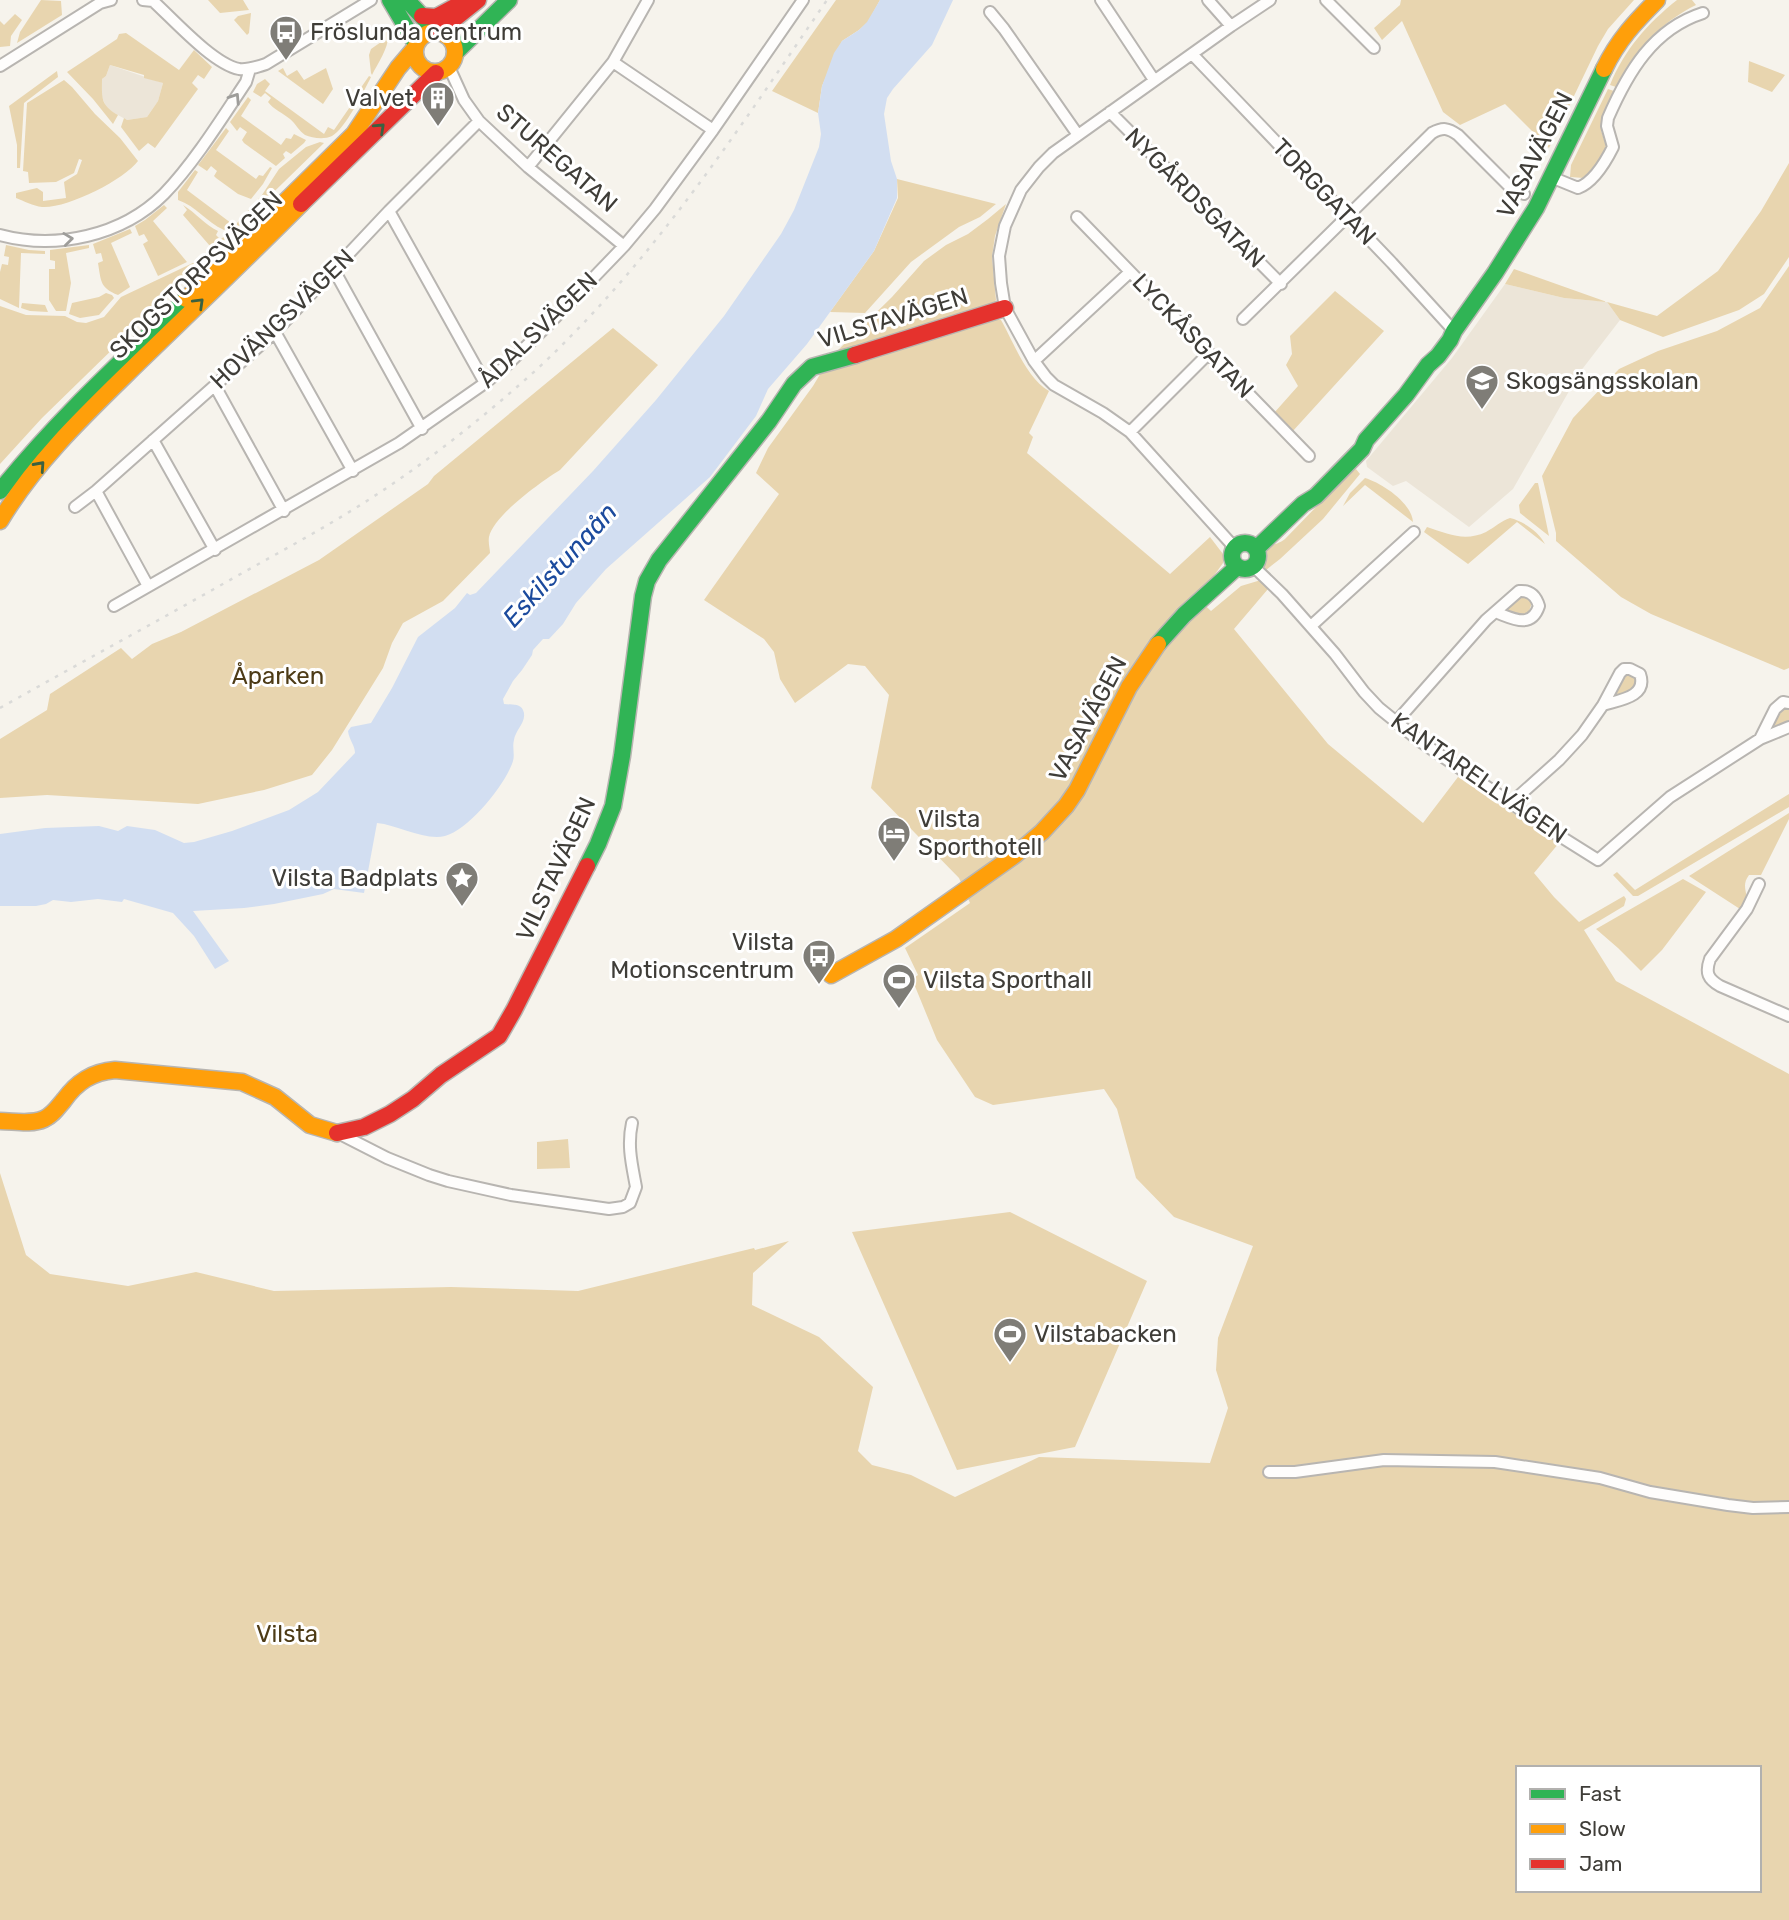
<svg xmlns="http://www.w3.org/2000/svg" width="1789" height="1920" font-family="Rubik,sans-serif">
<style>
.built{fill:#ece5d8}
.green{fill:#e8d5af;fill-rule:evenodd}
.water{fill:#d2def1}
.lines{fill:none;stroke-linecap:round;stroke-linejoin:round}
.street-casing{stroke:#b8b5b1;stroke-width:14}
.fast-casing{stroke:#b8b5b1;stroke-width:19}
.slow-casing{stroke:#b8b5b1;stroke-width:19}
.jam-casing{stroke:#b8b5b1;stroke-width:19}
.street{stroke:#fefdfc;stroke-width:10}
.fast{stroke:#30b455;stroke-width:16}
.slow{stroke:#ff9f0a;stroke-width:16}
.jam{stroke:#e5322d;stroke-width:16}
.rail{stroke:#dadad8;stroke-width:2.5;stroke-dasharray:3.5 7;stroke-linecap:butt}
.oneway{stroke:#9e9d9a}
.oneway2{stroke:#3a6141}
.labels{text-anchor:middle;dominant-baseline:central;stroke-width:6;stroke-linejoin:round;paint-order:stroke}
.poi-label{font-size:24px;fill:#3f3d38;stroke:#fff;text-anchor:start}
.street-label{font-size:24px;fill:#3f3d38;stroke:#fff}
.park-label{font-size:24px;fill:#4d3b16;stroke:#fff}
.water-label{font-size:26px;font-style:italic;fill:#1b4a9d;stroke:#fff}
</style>
<rect width="100%" height="100%" fill="#f6f3ec"/>
<path class="built" d="M110,65L163,83L158,101L147,117L127,120L107,109L102,97V79L106,76Z
M1505,284L1564,298L1607,302L1620,320L1580,372L1513,489L1469,527L1406,481L1393,486L1367,467L1366,461L1452,358Z"/>
<path class="green" d="M41,0L61,1L62,15L17,43L20,32Z
M208,0H243L249,10L220,13Z
M836,0H880L868,22L859,30L842,41L822,86L818,113L772,91Z
M1401,0H1634L1608,29L1598,46L1549,148L1505,104L1460,125L1443,112L1402,21L1382,40L1374,28L1400,5Z
M1677,0H1692L1696,5C1661,22 1633,52 1616,87L1610,85C1624,50 1648,23 1677,0Z
M251,13L249,33L247,35L234,20L238,16Z
M15,14L22,20L11,36L10,46L0,47V21L4,25Z
M386,26C394,41 379,61 372,75L371,73L369,55L371,49L381,42L386,31L383,27Z
M126,33L179,70L194,50L212,67L204,79L198,75L192,83L198,89L155,148L148,143L139,151L121,127L124,118L127,120L147,117L158,101L163,83L144,78V75L110,65L106,76L102,79C102,97 100,105 118,115L113,124L93,99L67,72L117,39L119,34Z
M1749,61L1785,75L1772,92L1748,82Z
M283,68L287,76L297,70L304,80L326,68L333,89L323,104L278,71Z
M57,71L58,77L24,103L20,168H17V145L9,106Z
M369,76L371,77C364,91 345,129 332,136C324,140 312,138 305,135C299,131 296,124 290,119C283,113 274,110 268,102L271,98L265,93L261,97L253,92L257,84L265,79L270,84L265,91L324,134L328,127L334,130L354,101L348,97L360,89Z
M64,80L72,87L95,114L120,138L138,161C124,180 66,209 42,207C33,206 24,201 16,198V193L37,188L43,192V201L66,198L64,182L77,174L82,160L79,159L74,173L56,182L29,183L28,172L23,171L27,103Z
M1608,89L1614,91L1601,119V130L1606,146L1605,153L1584,178L1570,177L1571,165Z
M248,97L251,100L241,116L281,145L286,138L291,139L294,134L306,140L304,143L291,154L286,151L283,154L285,158L276,166L244,143L242,140L247,132L240,127L237,131L230,122Z
M226,128L229,131L216,150L256,179L259,175L263,176L270,167L272,168L263,184L251,199L238,194L216,178L214,176L217,171L211,166L207,171L198,165Z
M320,142L324,143L42,418L0,464V306L26,315L65,316L77,322L86,323L104,317L121,297L195,262L229,232L262,195L279,169L306,147Z
M1789,163V257L1764,294L1739,310L1663,337L1620,320L1607,302L1564,298L1505,284L1514,269L1607,302L1657,316L1718,271L1761,211Z
M195,170L198,172L187,190L231,223L224,230C206,222 196,206 178,200V192Z
M897,179L996,204L980,217L959,227L911,262L865,313L830,312L874,251L898,198Z
M1006,204L995,236L992,257L996,300L992,306L833,355L892,297L924,261L946,245L968,234L988,219Z
M164,205L167,208L153,221L187,262L158,276L143,244L148,241L144,234L139,236L135,226L145,220Z
M183,205C196,213 205,225 218,231L216,235L219,238L210,246L183,215L187,210Z
M130,229L132,233L111,243L130,287L118,295C100,288 101,281 98,263L103,261L101,253L96,254L93,244Z
M6,245L29,250L45,251V254L21,253L19,308L0,299V272L2,264L8,265L9,257L4,256Z
M89,245V248L66,253L71,283L66,311H56L49,300V269H55V261L50,260V250Z
M1789,266V668L1784,670L1651,614L1621,597L1556,541V533L1542,476L1573,418L1619,369L1658,351L1717,331L1760,308Z
M1335,291L1384,331L1292,432L1274,413L1298,386L1286,365L1292,354L1290,336Z
M106,293L112,295L114,298L99,315L80,318L69,314L72,303L99,297Z
M22,303L45,305L48,312L30,311L21,308Z
M993,320H1001C1013,341 1027,379 1049,391L1029,433L1033,437L1027,453L1170,574L1210,537L1223,554V563L1213,577L1194,595L1211,611L1241,586L1261,580L1268,589L1234,629L1328,744L1423,823L1458,777L1559,843L1534,873L1554,897L1579,922L1624,896L1626,899L1624,906L1584,930L1616,981L1789,1074V1920H0V1173L26,1255L50,1274L128,1286L196,1272L274,1291L451,1287L578,1291L754,1248L755,1250L789,1241L753,1273L752,1305L819,1337L873,1387L858,1451L872,1465L911,1475L955,1497L1039,1457L1210,1463L1228,1408L1216,1370L1218,1338L1253,1246L1174,1217L1136,1178L1117,1109L1104,1089L993,1105L975,1097L937,1040L912,979L918,975L905,948L970,903L959,878L871,788L889,695L865,666L848,664L795,703L780,679L774,652L764,639L704,600L779,494L756,473L768,448L813,386L822,371ZM1518,1768H1759V1890H1518Z
M613,328L658,365L560,470C542,481 493,516 489,537C488,542 490,549 490,553L443,601L403,623L392,643L383,668L332,750L312,775L264,790L198,804L47,795L0,798V739L47,710L50,694L121,648L132,659L152,644L181,632L319,560L428,484L434,476Z
M1356,469L1360,474L1323,519L1280,559L1266,570L1261,560C1266,542 1275,547 1285,539L1348,474Z
M1365,478C1382,483 1412,503 1413,522L1365,485L1343,506L1350,493Z
M1535,483H1538L1549,536L1520,513L1519,505Z
M1510,518C1523,521 1539,532 1545,544L1517,522L1468,564L1424,532L1427,527C1448,534 1465,542 1486,532C1495,527 1501,521 1510,518Z
M1520,596C1527,596 1530,597 1532,603L1528,614L1523,616L1507,611L1506,607Z
M1626,674C1631,675 1633,673 1636,679C1642,692 1621,696 1612,699L1622,676Z
M1784,707L1789,708V722L1770,730L1779,709Z
M1789,794V807L1638,896H1633L1613,875L1617,872L1635,890Z
M1789,813V819L1761,875H1749C1743,883 1745,888 1747,898L1740,909L1689,876Z
M1683,879L1706,892L1662,950L1641,971L1618,948L1596,929Z
M568,1139L570,1168L537,1169V1142Z
M1010,1212L1147,1281L1075,1447L957,1470L852,1232Z"/>
<path class="water" d="M880,0H953L932,45L893,89L887,98L884,114L891,161L897,179V198L874,251L807,344L768,389L756,416L710,477L606,569L576,603L563,624L549,639H543L533,650L532,655L522,670L513,681L503,699L504,704C510,705 520,703 523,710C528,721 515,730 514,740C512,747 515,754 513,761C506,784 469,830 445,836C425,841 398,825 377,823L364,893L334,889L323,894L274,904L244,908L193,911L229,961L215,969L194,936L173,913L124,899L122,902L98,899L71,902L53,900L46,904L36,906H0V834L45,828L99,826L118,831L127,826L155,830L184,843L194,842L232,831L289,810L318,792L355,753C355,745 349,740 348,731L351,727L371,723L392,688L418,637L455,608L467,593L470,595L476,593L593,471L656,400L724,316L781,234L794,210L819,147L821,134L818,113L822,86L834,53L842,41L859,30L867,22Z"/>
<g class="lines">
<defs>
<path id="street" d="M143,0L153,1C173,19 213,64 239,69C248,70 257,67 266,64L371,0
M1101,0L1154,80
M1208,0L1231,26
M1326,0L1374,48
M990,12L1004,29L1078,135
M1192,54L1392,263L1454,331
M613,62L713,130
M0,66L100,3L111,0
M449,67L464,100L479,121L528,167L624,246
M1110,112L1281,284
M528,167L613,62L648,0
M1551,177L1578,188C1594,182 1606,161 1613,147L1607,126L1608,118C1628,72 1653,29 1703,13
M389,211L485,383
M1077,217L1309,456
M0,235C56,250 122,236 164,194C194,163 222,118 246,82L250,69
M334,270L422,429
M1243,319L1432,133C1443,127 1448,128 1458,135L1510,187L1524,194
M275,332L353,471
M1034,361L1130,272
M215,386L284,511
M1130,432L1209,353
M153,440L215,550
M96,491L148,586
M75,507L96,491L275,332L389,211L479,121
M1234,547L1130,432L1103,413L1054,385L1046,377L1034,361L1005,308L1001,283L999,256L1005,226L1021,190L1039,167L1053,153L1231,26L1270,0
M1253,566L1282,594L1335,654L1364,692L1379,708L1421,742L1555,833L1598,860L1670,797L1760,739L1789,727
M114,606L399,443L485,383L508,364L549,324L624,246L655,209L713,130L803,0
M1311,626L1414,532
M1396,722L1486,620L1519,591C1530,590 1536,596 1539,606C1531,630 1512,618 1495,612
M1760,739L1775,709L1783,702L1789,703
M1511,803L1559,760L1582,735L1603,705L1620,673L1624,669H1630L1640,674C1648,697 1619,700 1603,705
M1759,884L1747,909L1710,959C1705,973 1708,979 1720,986L1789,1016
M340,1134L387,1158L429,1175L448,1181L511,1195L609,1209L623,1207L630,1203L636,1187C632,1165 627,1146 632,1123
M1269,1472H1295L1384,1460L1495,1462L1600,1478L1650,1492L1728,1505L1753,1508L1789,1507"/>
<path id="fast" d="M390,0L416,44
M407,0L429,24
M455,53L509,0
M0,491C56,421 122,361 186,299
M1232 556a13 13 0 1 1 26 0a13 13 0 1 1-26 0Z
M1256,549L1303,504L1316,496L1362,449L1366,440L1406,395L1428,365L1438,356L1450,340L1454,331L1495,273L1536,208L1604,69
M1158,644L1184,615L1237,567
M587,866L598,844L613,806L622,756L643,596L647,581L659,560L769,421L794,384L812,367L855,355"/>
<path id="slow" d="M415 52a20 20 0 1 1 40 0a20 20 0 1 1-40 0Z
M1604,69C1618,40 1635,22 1657,0
M186,299L354,134L398,68L415,48
M0,521C36,460 90,410 140,361C194,309 248,257 301,204
M831,975L896,939L1015,855L1042,832L1066,806L1077,790L1129,687L1158,644
M0,1121C14,1121 31,1125 44,1119C53,1115 58,1107 64,1100C77,1082 92,1072 115,1070L242,1082L275,1097L310,1125L337,1133"/>
<path id="jam" d="M422,16L436,17L462,3
M438,32L478,0
M301,204L436,73
M855,355L1005,308
M337,1133L364,1127L390,1114L413,1099L441,1075L499,1036L514,1010L587,866"/>
</defs>
<use href="#street" class="street-casing"/>
<use href="#fast" class="fast-casing"/>
<use href="#slow" class="slow-casing"/>
<use href="#jam" class="jam-casing"/>
<use href="#street" class="street"/>
<use href="#fast" class="fast"/>
<use href="#slow" class="slow"/>
<use href="#jam" class="jam"/>
<path class="rail" d="M0,708C71,668 143,629 214,589C270,557 328,527 382,491C436,455 487,414 535,371C652,263 738,130 827,0"/>
</g>
<defs><path id="oneway-chevron" d="M-2-3.5L2.5 0L-2 3.5" fill="none" stroke-width="1.6" stroke-linecap="round" stroke-linejoin="round" transform="scale(1.75)"/></defs>
<g class="oneway">
<use href="#oneway-chevron" transform="translate(235 98) rotate(-57)"/>
<use href="#oneway-chevron" transform="translate(68 239) rotate(-7)"/>
</g>
<g class="oneway2">
<use href="#oneway-chevron" transform="translate(380 128) rotate(-43)"/>
<use href="#oneway-chevron" transform="translate(199 303) rotate(-44)"/>
<use href="#oneway-chevron" transform="translate(40 466) rotate(-48)"/>
</g>
<defs>
<symbol id="bus-pin" viewBox="-11 -11 22 30"><path d="M0 17L-7.5 6A9.5 9.5 0 1 1 7.5 6Z" fill="#7f7d77" stroke="#fff"/><path d="M-5-6H5V4H4V6H2V4H-2V6H-4V4H-5ZM-3.5-4V0h7V-4ZM-3.5 1.2v1.5H-2V1.2ZM2 1.2v1.5H3.5V1.2Z" fill="#fff"/></symbol>
<symbol id="building-pin" viewBox="-11 -11 22 30"><path d="M0 17L-7.5 6A9.5 9.5 0 1 1 7.5 6Z" fill="#7f7d77" stroke="#fff"/><path d="M-4-6H4V6H1V3H-1V6H-4ZM-2.5-4.3h1.7v1.8h-1.7ZM.8-4.3h1.7v1.8H.8ZM-2.5-1h1.7V.8h-1.7ZM.8-1h1.7V.8H.8Z" fill="#fff"/></symbol>
<symbol id="school-pin" viewBox="-11 -11 22 30"><path d="M0 17L-7.5 6A9.5 9.5 0 1 1 7.5 6Z" fill="#7f7d77" stroke="#fff"/><path d="M0-5L7-2L0 1L-7-2ZM-4 1L0 2.5L4 1V4Q0 6-4 4Z" fill="#fff"/></symbol>
<symbol id="hotel-pin" viewBox="-11 -11 22 30"><path d="M0 17L-7.5 6A9.5 9.5 0 1 1 7.5 6Z" fill="#7f7d77" stroke="#fff"/><path d="M-6-4.5h1.5V1H6V5H4.5V3h-9V5H-6ZM-4 0a1.8 1.8 0 1 1 3.6 0ZM.5 0V-2.5h3Q6-2.5 6 0Z" fill="#fff"/></symbol>
<symbol id="sight-pin" viewBox="-11 -11 22 30"><path d="M0 17L-7.5 6A9.5 9.5 0 1 1 7.5 6Z" fill="#7f7d77" stroke="#fff"/><path d="M0-6L1.8-2.2L6-1.7L2.9 1.2L3.7 5.4L0 3.3L-3.7 5.4L-2.9 1.2L-6-1.7L-1.8-2.2Z" fill="#fff"/></symbol>
<symbol id="stadium-pin" viewBox="-11 -11 22 30"><path d="M0 17L-7.5 6A9.5 9.5 0 1 1 7.5 6Z" fill="#7f7d77" stroke="#fff"/><path d="M0-5a6.5 5 0 1 0 0 10a6.5 5 0 1 0 0-10ZM-3.5-1.8h7v3.6h-7Z" fill="#fff"/></symbol>
</defs>
<g fill-rule="evenodd">
<use href="#bus-pin" x="267" y="13" width="38" height="52"/>
<use href="#building-pin" x="419" y="79" width="38" height="52"/>
<use href="#school-pin" x="1463" y="362" width="38" height="52"/>
<use href="#hotel-pin" x="875" y="814" width="38" height="52"/>
<use href="#sight-pin" x="443" y="859" width="38" height="52"/>
<use href="#bus-pin" x="800" y="937" width="38" height="52"/>
<use href="#stadium-pin" x="880" y="961" width="38" height="52"/>
<use href="#stadium-pin" x="991" y="1315" width="38" height="52"/>
</g>
<g class="labels">
<g class="poi-label">
<text x="310" y="32">Fröslunda centrum</text>
<text x="414" y="98" text-anchor="end">Valvet</text>
<text x="1506" y="381">Skogsängsskolan</text>
<text x="918" y="819">Vilsta<tspan x="918" dy="28">Sporthotell</tspan></text>
<text x="438" y="878" text-anchor="end">Vilsta Badplats</text>
<text x="794" y="942" text-anchor="end">Vilsta<tspan x="794" dy="28">Motionscentrum</tspan></text>
<text x="923" y="980">Vilsta Sporthall</text>
<text x="1034" y="1334">Vilstabacken</text>
</g>
<g class="street-label">
<text transform="translate(1535 155) rotate(-63)">VASAVÄGEN</text>
<text transform="translate(557 158) rotate(41)">STUREGATAN</text>
<text transform="translate(1324 192) rotate(46)">TORGGATAN</text>
<text transform="translate(1195 198) rotate(45)">NYGÅRDSGATAN</text>
<text transform="translate(196 275) rotate(-44)">SKOGSTORPSVÄGEN</text>
<text transform="translate(893 318) rotate(-17)">VILSTAVÄGEN</text>
<text transform="translate(282 319) rotate(-44)">HOVÄNGSVÄGEN</text>
<text transform="translate(538 330) rotate(-44)">ÅDALSVÄGEN</text>
<text transform="translate(1193 336) rotate(46)">LYCKÅSGATAN</text>
<text transform="translate(1088 719) rotate(-62)">VASAVÄGEN</text>
<text transform="translate(1479 778) rotate(35)">KANTARELLVÄGEN</text>
<text transform="translate(556 869) rotate(-65)">VILSTAVÄGEN</text>
</g>
<g class="park-label">
<text x="278" y="676">Åparken</text>
<text x="287" y="1634">Vilsta</text>
</g>
<g class="water-label">
<text transform="translate(560 565) rotate(-48)">Eskilstunaån</text>
</g>
</g>
<rect x="1516" y="1766" width="245" height="126" fill="#ffffff" stroke="#b2b1af" stroke-width="2"/>
<rect x="1530" y="1789" width="35" height="10" fill="#30b455" stroke="#b2b1af" stroke-width="2"/>
<text x="1579" y="1801" font-size="21" fill="#3f3d38">Fast</text>
<rect x="1530" y="1824" width="35" height="10" fill="#ff9f0a" stroke="#b2b1af" stroke-width="2"/>
<text x="1579" y="1836" font-size="21" fill="#3f3d38">Slow</text>
<rect x="1530" y="1859" width="35" height="10" fill="#e5322d" stroke="#b2b1af" stroke-width="2"/>
<text x="1579" y="1871" font-size="21" fill="#3f3d38">Jam</text>
</svg>
